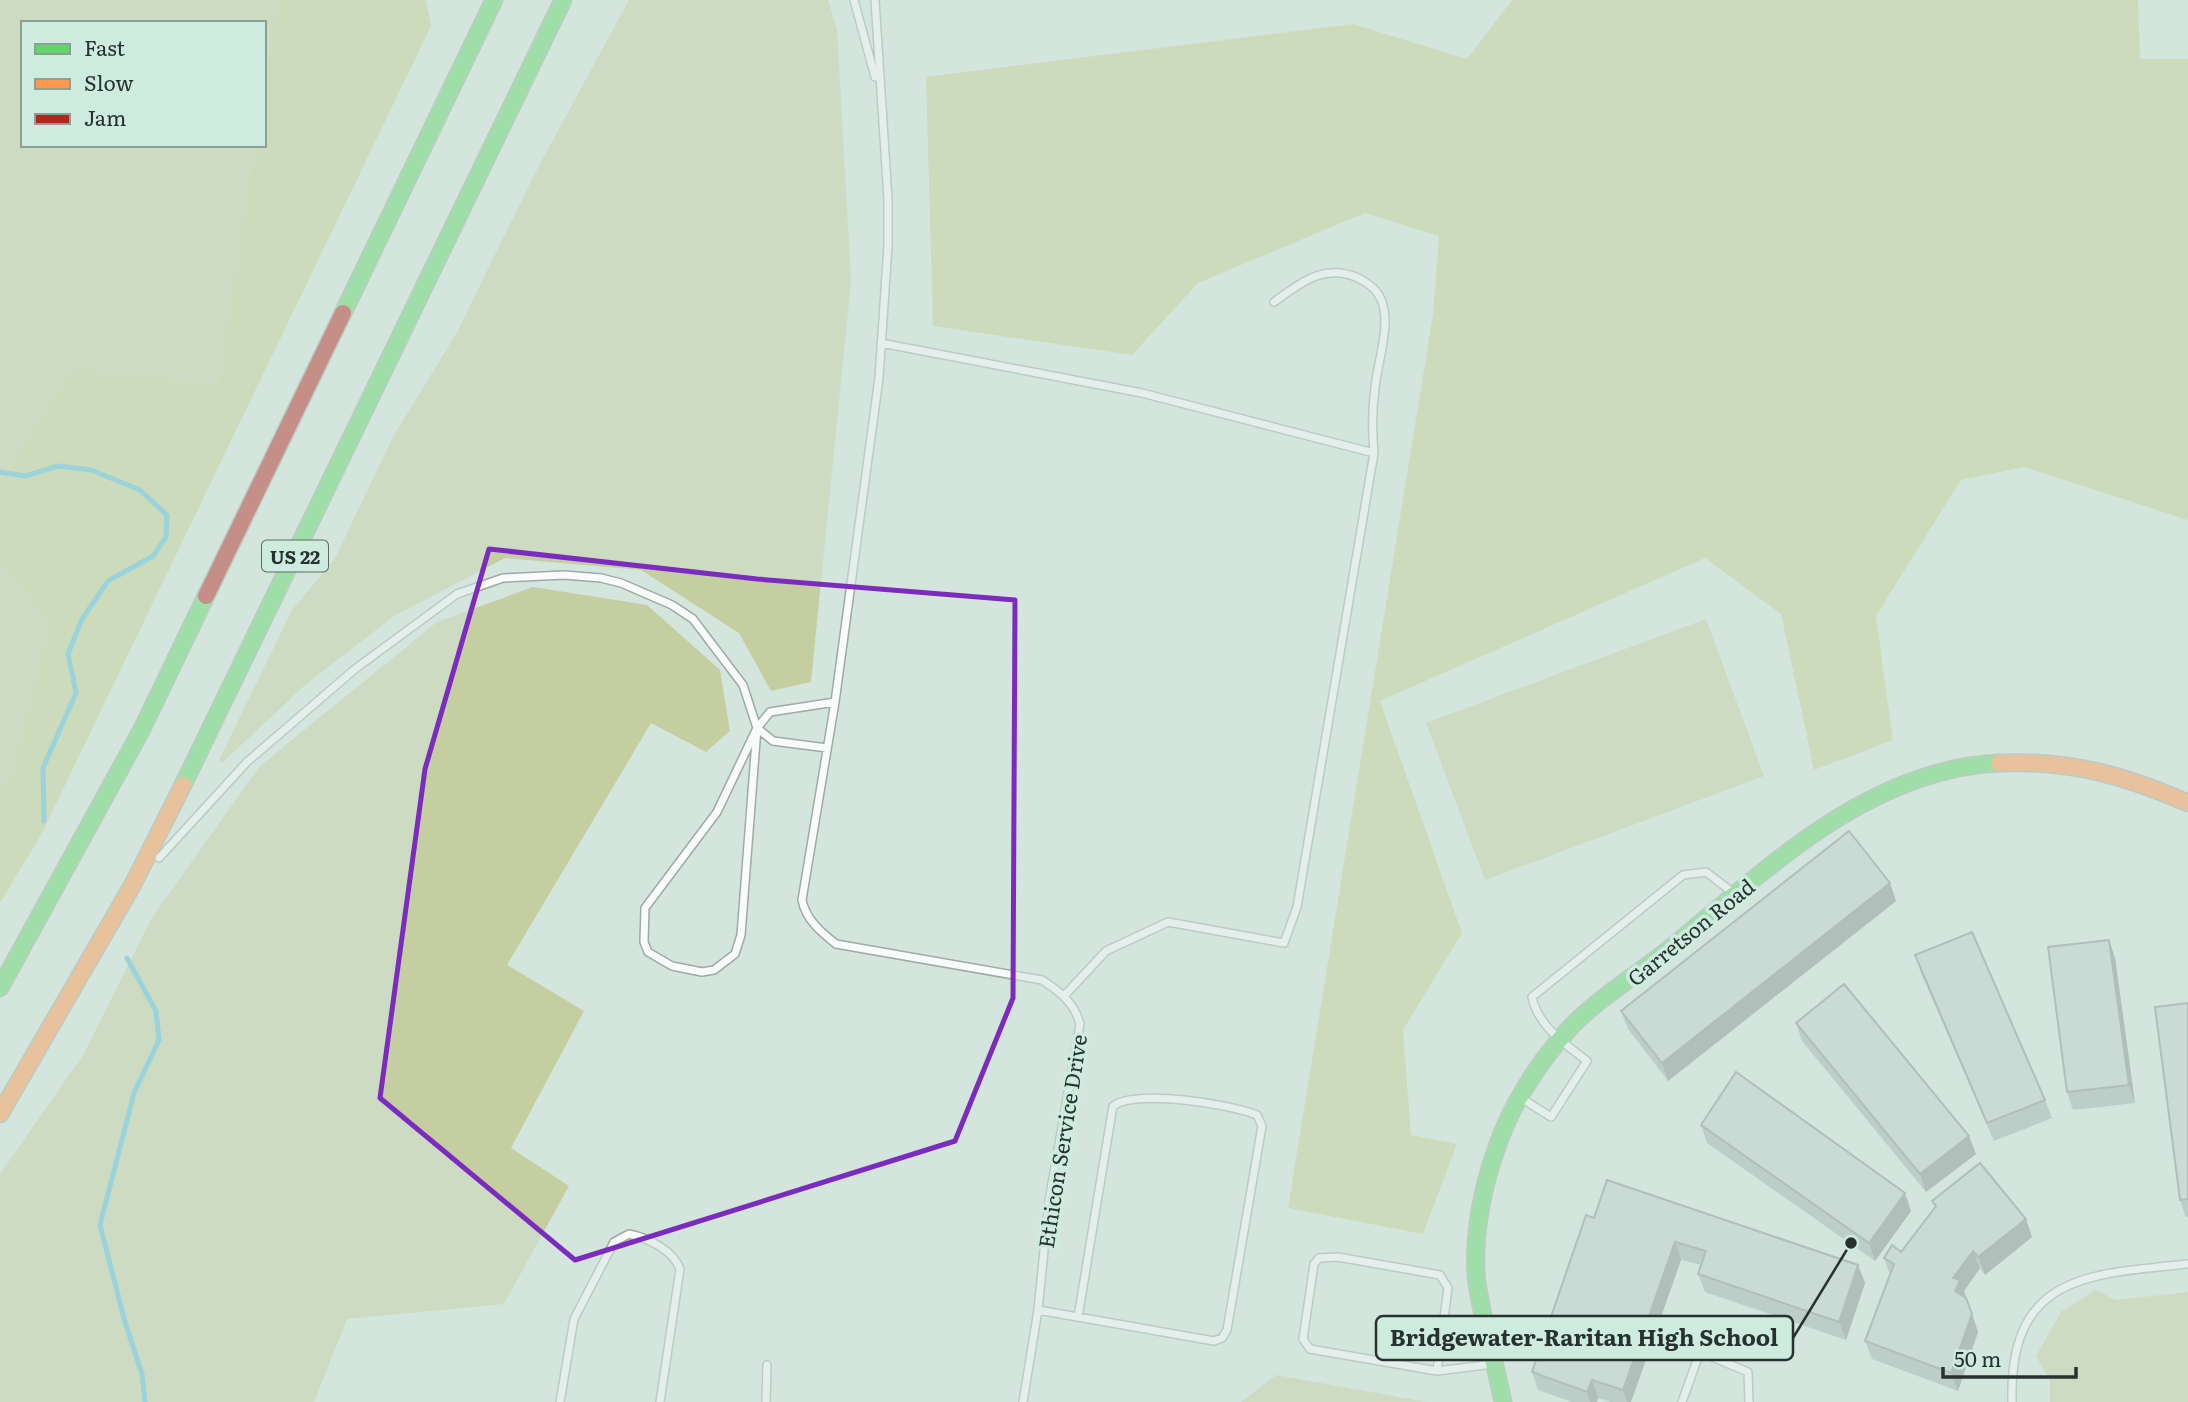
<svg xmlns="http://www.w3.org/2000/svg" width="2188" height="1402" font-family="Literata,serif">
<style>
.green{fill:#c4cea0}
.forest{fill:#c5ce94}
.lines{fill:none;stroke-linecap:round;stroke-linejoin:round}
.stream{stroke:#58bcd8;stroke-width:5}
.lane-casing{stroke:#9eaba5;stroke-width:10}
.fast-casing{stroke:#9eaba5;stroke-width:19}
.slow-casing{stroke:#9eaba5;stroke-width:19}
.jam-casing{stroke:#9eaba5;stroke-width:19}
.lane{stroke:#f9fbfa;stroke-width:7}
.fast{stroke:#63d668;stroke-width:16}
.slow{stroke:#ff974d;stroke-width:16}
.jam{stroke:#b3261e;stroke-width:16}
.wall{fill:#a3b0ad}
.shaded-wall{fill:#85908d}
.building{fill:#becdc9;stroke:#85908d;stroke-width:2}
.marked{fill:none;stroke:#7b2cbf;stroke-width:5;stroke-linejoin:round}
.labels{text-anchor:middle;dominant-baseline:central;stroke-width:7;stroke-linejoin:round;paint-order:stroke}
.shield{fill:#ceebdf;stroke:#596a63;stroke-width:2}
.shield-label{font-size:19px;font-weight:bold;fill:#27322e}
.street-label{font-size:21px;fill:#27322e;stroke:#ceebdf}
.leader{fill:none;stroke:#27322e;stroke-width:2.5}
.callout-dot{fill:#27322e;stroke:#ceebdf;stroke-width:2.5}
.callout{fill:#ceebdf;stroke:#27322e;stroke-width:2.5}
.callout-label{font-size:23px;text-anchor:middle;font-weight:bold;fill:#27322e}
</style>
<rect width="100%" height="100%" fill="#d4e5de"/>
<path class="green" d="M0,0H278L264,86V23H23V145H255L218,385L72,369L0,483Z
M629,0H828L837,29L851,281L811,682L771,691L739,633L641,570L505,558L394,616L305,685L222,763L219,760L292,610L334,560L394,435L456,334L536,171Z
M0,561L50,624L11,779L0,791Z
M533,587L647,605L720,670L730,731L706,752L651,723L507,965L584,1011L511,1148L569,1186L504,1304L347,1319L314,1402H0V1174L83,1055L151,919L260,766L437,622Z
M1706,619L1764,776L1485,880L1426,723Z
M2096,1290L2116,1300L2188,1292V1402H2050V1381L2036,1356L2061,1312Z
M1276,1375L1426,1402H1241Z"/>
<path class="forest" d="M278,0H426L431,26L41,835L0,903V791L11,779L50,624L0,561V483L72,369L218,385L255,145H264V86Z
M1512,0H2138L2140,59H2188V520L2024,467L1961,480L1876,616L1893,740L1814,770L1781,614L1705,558L1380,701L1462,933L1403,1030L1411,1135L1457,1144L1423,1234L1288,1208L1433,314L1439,236L1365,213L1198,283L1132,355L933,326L926,77L1353,24L1467,59Z"/>
<g class="lines">
<path class="stream" d="M0,472L25,476L58,466L91,470L140,490L167,515L166,537L153,556L108,581L82,619L68,654L76,693L43,768L44,821
M127,958L156,1011L159,1040L134,1093L100,1225L125,1322L142,1374L145,1402"/>
<defs>
<path id="lane" d="M854,0L875,77
M875,0L888,199V246L879,378L835,702L802,900C806,920 821,932 836,944L1042,980C1060,992 1074,1002 1080,1024L1049,1201L1038,1310L1023,1402
M881,343L1142,393L1374,453
M757,728L741,935L735,954L714,970L702,972L672,966L648,952L644,942L645,908L717,812Z
M757,728L770,712L835,702
M159,858L247,762L355,669L457,594L503,578L564,575L601,578L621,583L672,605L693,619L743,685L757,728L773,741L827,748
M1065,995L1106,951L1168,922L1284,943L1297,907L1374,453C1372,431 1372,410 1375,388C1377,364 1391,326 1382,302C1378,290 1367,282 1356,277C1322,264 1301,283 1274,302
M1521,1098L1551,1117L1587,1061C1564,1043 1538,1026 1532,997L1683,875L1706,872L1732,892
M1038,1310L1214,1341L1222,1338L1227,1330L1262,1126L1257,1115C1230,1104 1137,1089 1113,1106L1078,1317
M1437,1371L1448,1288L1440,1275L1338,1257L1319,1258L1314,1264L1303,1339L1310,1349L1437,1371L1493,1364
M560,1402L574,1319L614,1242L629,1234C648,1238 673,1250 680,1269L660,1402
M766,1402L767,1365
M1682,1402L1700,1352L1748,1372L1749,1402
M2012,1402C2009,1275 2087,1274 2188,1264"/>
<path id="fast" d="M343,313L494,0
M183,785L563,0
M0,988L142,729L206,596
M1503,1402C1495,1363 1483,1323 1477,1283C1472,1239 1482,1188 1497,1147C1511,1105 1539,1062 1568,1030C1593,1002 1638,974 1668,950C1764,872 1867,769 1999,763"/>
<path id="slow" d="M1999,763C2071,760 2123,775 2188,803
M0,1114L132,886L183,785"/>
<path id="jam" d="M206,596L343,313"/>
</defs>
<use href="#lane" class="lane-casing"/>
<use href="#fast" class="fast-casing"/>
<use href="#slow" class="slow-casing"/>
<use href="#jam" class="jam-casing"/>
<use href="#lane" class="lane"/>
<use href="#fast" class="fast"/>
<use href="#slow" class="slow"/>
<use href="#jam" class="jam"/>
</g>
<path class="wall" d="M1890,883L1896,901L1668,1081L1628,1029L1621,1011Z
M2109,940L2115,958L2135,1103L2073,1110L2067,1092Z
M1915,955L2045,1100L2052,1118L1994,1141L1921,973Z
M2188,1003V1217L2186,1218L2180,1200Z
M1796,1023L1976,1154L1926,1192L1802,1041Z
M1701,1125L1911,1211L1875,1261L1707,1143Z
M1932,1201L2026,1219L2032,1237L1985,1275L1980,1268L1964,1291L1978,1332L1958,1391L1872,1359L1865,1341L1890,1275L1884,1258L1901,1252L1935,1208Z
M1594,1218L1858,1265L1865,1283L1846,1340L1705,1292L1698,1274L1701,1265L1681,1260L1631,1402H1611L1598,1398L1597,1402H1572L1538,1390L1532,1372Z"/>
<path class="shaded-wall" d="M1890,883L1896,901L1668,1081L1662,1063Z
M2109,940L2115,958L2135,1103L2129,1085Z
M1969,1136L1976,1154L1926,1192L1920,1174Z
M1905,1193L1911,1211L1875,1261L1869,1243Z
M2026,1219L2032,1237L1985,1275L1978,1257Z
M1675,1242L1681,1260L1631,1402H1627L1623,1390Z
M1973,1251L1980,1268L1964,1291L1966,1298L1955,1291L1953,1278Z
M1858,1265L1865,1283L1846,1340L1839,1322Z
M1972,1314L1978,1332L1958,1391L1951,1373Z
M1592,1380L1598,1398L1597,1402H1590L1587,1392Z"/>
<path class="building" d="M1849,831L1890,883L1662,1063L1621,1011Z
M1972,932L2045,1100L1987,1123L1915,955Z
M2109,940L2129,1085L2067,1092L2048,947Z
M1844,984L1969,1136L1920,1174L1796,1023Z
M2188,1003V1199L2180,1200L2155,1007Z
M1736,1072L1905,1193L1869,1243L1701,1125Z
M1980,1163L2026,1219L1978,1257L1973,1251L1953,1278L1960,1280L1955,1291L1966,1298L1972,1314L1951,1373L1865,1341L1894,1264L1884,1258L1892,1245L1901,1252L1936,1206L1932,1201Z
M1607,1180L1858,1265L1839,1322L1698,1274L1706,1251L1675,1242L1623,1390L1592,1380L1587,1392L1532,1372L1586,1215L1594,1218Z"/>
<path d="M0 0H2188V1402H0ZM489,549L757,579L1015,600L1013,998L955,1141L575,1260L380,1098L425,769Z" fill="#d4e5de" fill-opacity=".55" fill-rule="evenodd"/>
<path class="marked" d="M489,549L757,579L1015,600L1013,998L955,1141L575,1260L380,1098L425,769Z"/>
<g class="labels">
<rect class="shield" x="262" y="540.5" width="66" height="31" rx="5"/>
<g class="shield-label">
<text x="295" y="556">US 22</text>
</g>
<g class="street-label">
<text transform="translate(1690 931) rotate(-39)">Garretson Road</text>
<text transform="translate(1061 1141) rotate(-81)">Ethicon Service Drive</text>
</g>
</g>
<path class="leader" d="M1851 1243L1793 1338"/>
<circle class="callout-dot" cx="1851" cy="1243" r="7"/>
<rect class="callout" x="1376" y="1316" width="417" height="44" rx="7"/>
<g class="callout-label">
<text x="1584" y="1346">Bridgewater-Raritan High School</text>
</g>
<rect x="21" y="21" width="245" height="126" fill="#ceebdf" stroke="#8ba198" stroke-width="2"/>
<rect x="35" y="44" width="35" height="10" fill="#63d668" stroke="#8ba198" stroke-width="2"/>
<text x="84" y="56" font-size="21" fill="#27322e">Fast</text>
<rect x="35" y="79" width="35" height="10" fill="#ff974d" stroke="#8ba198" stroke-width="2"/>
<text x="84" y="91" font-size="21" fill="#27322e">Slow</text>
<rect x="35" y="114" width="35" height="10" fill="#b3261e" stroke="#8ba198" stroke-width="2"/>
<text x="84" y="126" font-size="21" fill="#27322e">Jam</text>
<path d="M1943 1367v10h133v-10" fill="none" stroke="#27322e" stroke-width="3.5"/>
<text x="1954" y="1367" font-size="21" fill="#27322e" stroke="#ceebdf" stroke-width="5" paint-order="stroke">50 m</text>
</svg>
